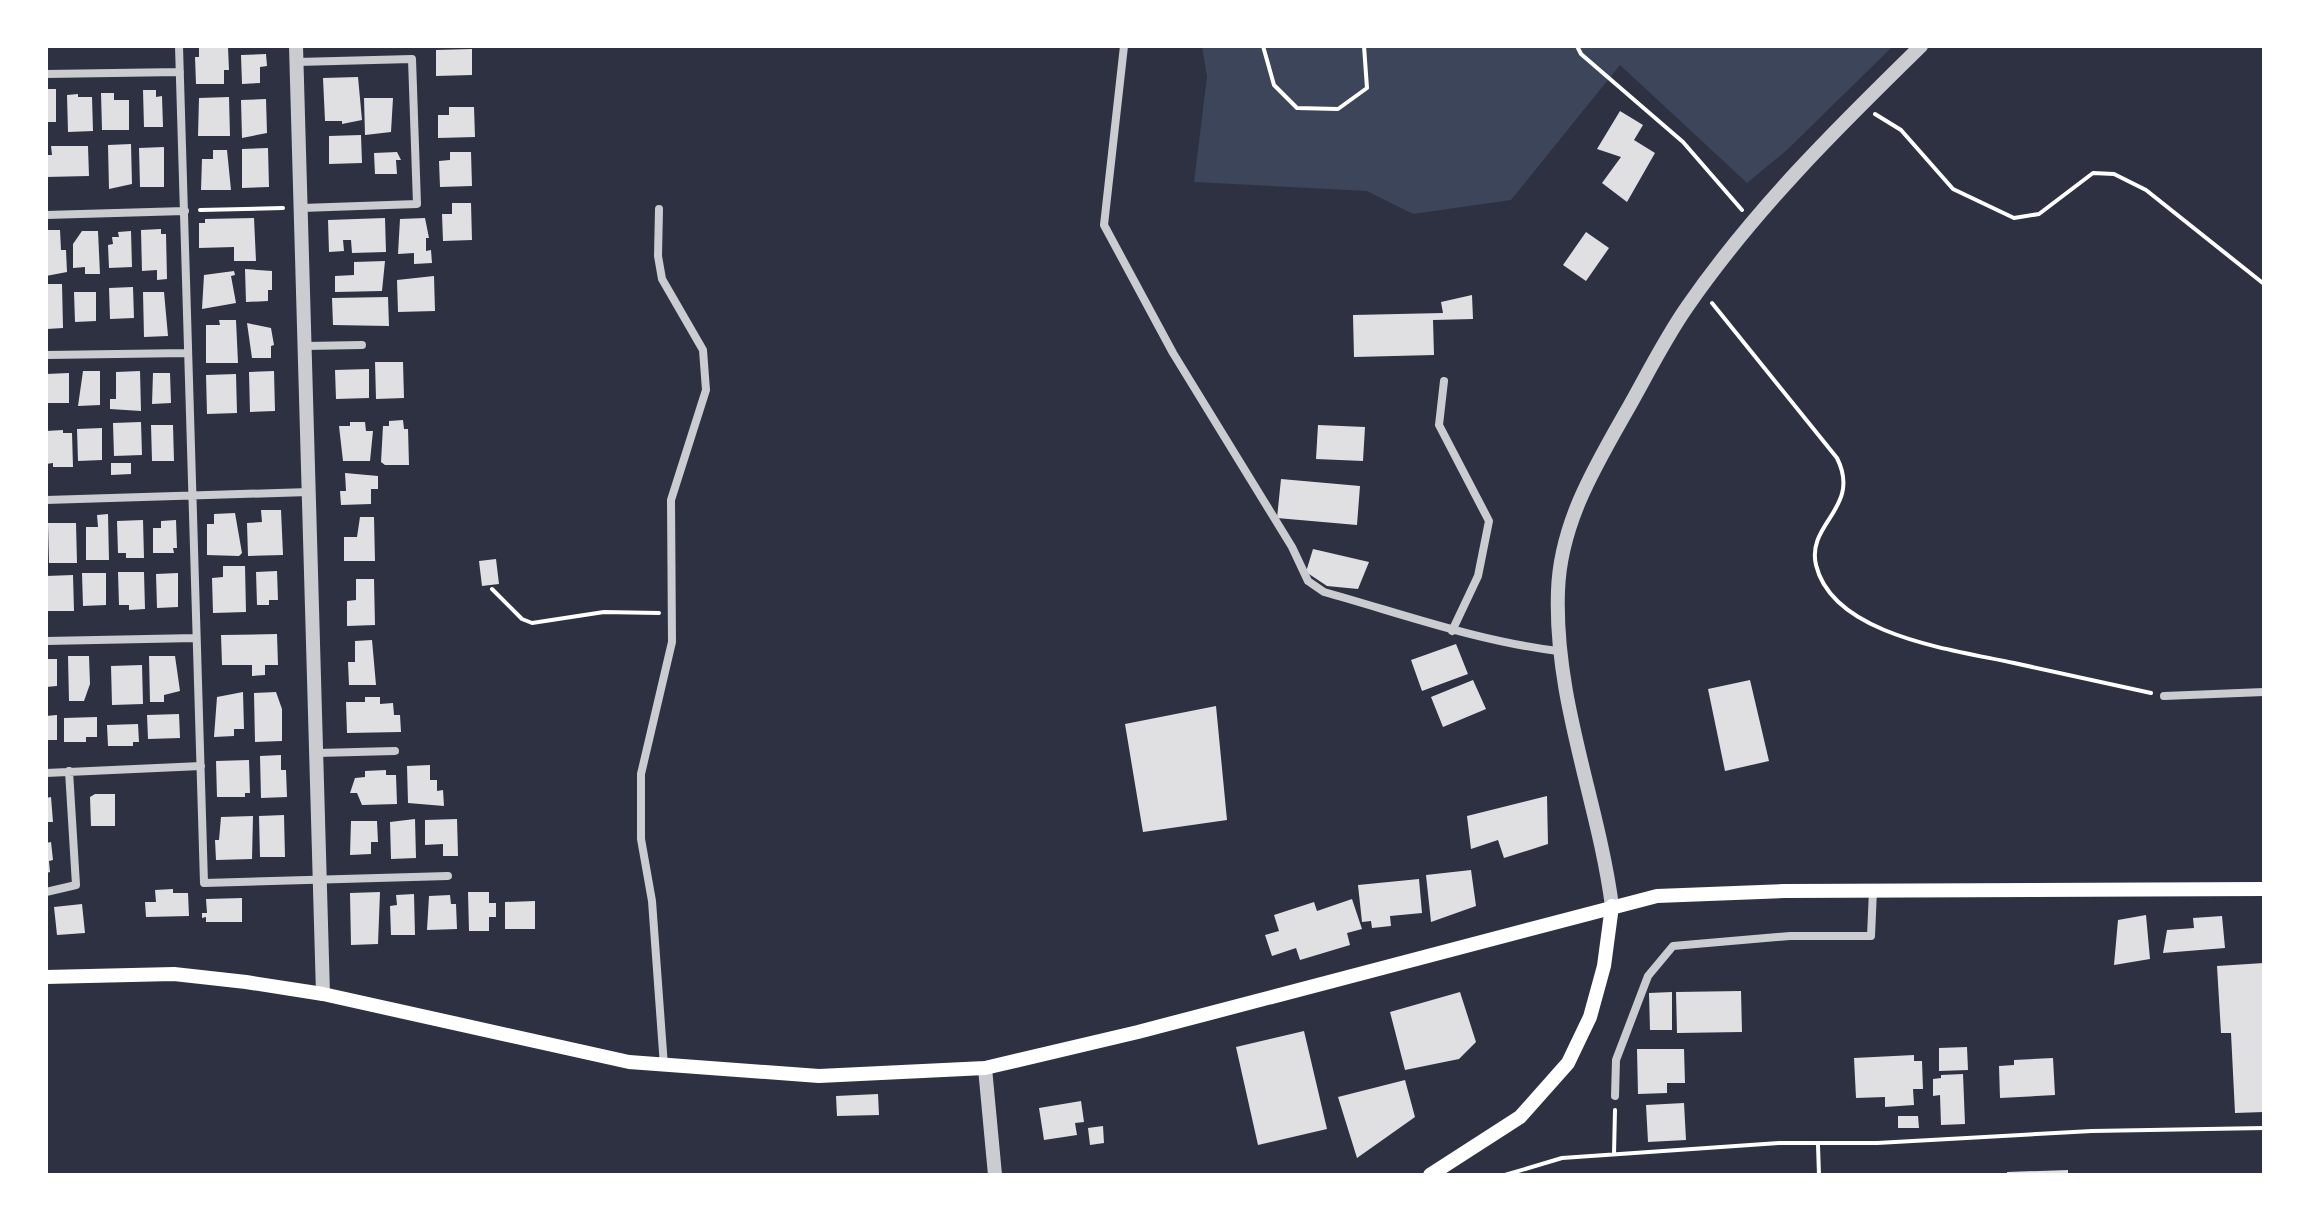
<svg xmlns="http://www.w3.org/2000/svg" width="2310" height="1221" font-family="Manrope,sans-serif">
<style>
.green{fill:#3c4559}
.building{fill:#e0e0e3}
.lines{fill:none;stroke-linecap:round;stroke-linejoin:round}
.path{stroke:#fff;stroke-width:4}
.minor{stroke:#caccd0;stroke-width:8}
.tertiary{stroke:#caccd0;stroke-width:14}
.secondary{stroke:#fff;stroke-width:14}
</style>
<rect width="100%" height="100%" fill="#2d3142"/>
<path class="green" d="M1202,46H1893L1787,150L1747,183L1620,65L1511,200L1413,214L1367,191L1194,182L1207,77Z"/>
<path class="building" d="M228,47L229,70H224V84H196L195,57H199V48Z
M472,49V75L436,76V50Z
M266,54L267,66L260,67V83L242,84L241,55Z
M358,77L362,120L342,124V121H325L323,78Z
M46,89H56V122H46Z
M143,90H156V97L162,96L163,127H144Z
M101,93H114V100H129V130H102Z
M78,94V97H92L93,131L68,132L67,95Z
M229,97L230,136H198L199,98Z
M364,98H393L391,132L365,135Z
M266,99L267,133L242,138L241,100Z
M449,107H474L475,137L438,138V115H449Z
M1620,111L1643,125L1634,140L1655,153L1627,202L1602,183L1621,157L1597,149Z
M361,135L362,163L329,164V136Z
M131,144L132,184L109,189L108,145Z
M51,146H88L89,176L46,177V155H52Z
M164,147V187H140L139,148Z
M268,148L269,187L242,188V149Z
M213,150H227L231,190H201L202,159H213Z
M397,152L401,160H396L397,174H375L374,153Z
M450,152H471L472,186L440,187L439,161L450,160Z
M452,203H471L472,240L443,241L442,214H452Z
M254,218L256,261H234V247L199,248V223H205V219Z
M385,218L386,252L352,253L351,240H343L344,251L329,252L328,220Z
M425,218L429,238H426V251L431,250L432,263L414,264V253L398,254L400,219Z
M161,229V234H166L167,279L157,280V270L142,271L141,230Z
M46,230H60L61,250H66L67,272L46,276Z
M82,231H98L100,274H85V267L73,268V244Z
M131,231L132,267L109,268L108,245L113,244L112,237H119L118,232Z
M1586,232L1609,248L1586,281L1563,265Z
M385,261L382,291L335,292V276L354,275V262Z
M245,269L272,271V290H268V301L246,302Z
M234,271L235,275L231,276L236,303L202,309L204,275Z
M434,276L435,311L398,312L397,280Z
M46,284H62L63,328L47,329Z
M133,287L134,318L110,319L109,288Z
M74,292H96V321L75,322Z
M143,292H164L168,336L144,337Z
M1472,295L1473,319L1433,320L1434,355L1354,357L1353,315L1443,313L1441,302Z
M388,297L389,326L333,325L332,298Z
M219,320H236L238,363H206V325H220Z
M247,323L271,328L274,345L271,346V358H252Z
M375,362H403L404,398L376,399Z
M369,369V398L336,399L335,370Z
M83,371H100V405L78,406Z
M140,371L141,411L110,409V399H116V372Z
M274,371L275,411L250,412L249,372Z
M69,373V403H46V374Z
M153,373H170L171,403L152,404Z
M236,374L237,413L207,414L206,375Z
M403,420L404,429H408L409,465H385L381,462L383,426H389V421Z
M141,422L142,455L114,456L113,423Z
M350,422H365L366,431H373L370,461H343L339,426H350Z
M151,425H173L174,461H152Z
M1318,425L1365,427L1363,461L1316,459Z
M102,428V460L78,461L77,429Z
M63,430V433H72L73,467H53V463L46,464V431Z
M111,463H131V474L111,475Z
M345,473L378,476V489H371V504L341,505L340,491H346Z
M1281,479L1360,486L1357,525L1277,518Z
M261,510H281L283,555L248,556L247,523L262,522Z
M235,513L242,553L239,556L207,555V524H214V514Z
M108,514L109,560H86V527H98L97,515Z
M360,517H374L375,561H344V537H357Z
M143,520L144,558H126V553H118L117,521Z
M176,520L177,548H173L174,553H153V528H161V521Z
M48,523H76L77,563H49Z
M1313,549L1369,562L1358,589L1327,586L1306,572Z
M496,559L499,584L482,586L479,561Z
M223,566H245L246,612L213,613L212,578L223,577Z
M277,571L278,600H269V605H257L256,572Z
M118,572H144L145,609L129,610V605H119Z
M82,573H106V605L83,606Z
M178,573V607L157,608L156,574Z
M73,575L74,611H47L46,576Z
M356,579H374L375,625L347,626V601L356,600Z
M277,634L278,665H265V675L252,676V665H222L221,635Z
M372,640L376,685H349L348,662H355V641Z
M1456,644L1468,674L1422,691L1411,660Z
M68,656H89L90,684L84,701H69Z
M149,656H175L180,691L164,695V702H150Z
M46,659H57V686L46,687Z
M142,665L143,704L112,705L111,666Z
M1473,680L1486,709L1443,727L1431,697Z
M1750,680L1769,761L1725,771L1708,689Z
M243,692L244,729H234V736L214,737L217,697Z
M276,692L282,709V741L255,742L254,693Z
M365,697H380V704L393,703L394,715H400L401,732L347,733L346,702H365Z
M1216,706L1227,820L1143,832L1125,724Z
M179,714L180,738L148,739L147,715Z
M57,715V740H46V716Z
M97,717V737H86V742H64V718Z
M138,724L139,742H133V746H108L107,725Z
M281,755V770H286L287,797L261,798L260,756Z
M249,760L250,793H245V797H217L216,761Z
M430,765V780H437V791L443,790L444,806L408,803L407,766Z
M386,770V775H396L397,804L362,805L357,793H350L355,778L365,777V771Z
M95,794H115V826H91L90,797Z
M1547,796L1548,844L1504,858L1498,840L1471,849L1467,816Z
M51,797L53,822H46V798Z
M284,815L285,857H260L259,816Z
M253,816L252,859L216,860L215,840H219L221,817Z
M415,819L416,858L391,859L390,822Z
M457,819L458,856H443V844L425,845V820Z
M351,821H377L378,842H371V854L350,855Z
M51,842L53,860L49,861L50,872L46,873V843Z
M1471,870L1476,906L1431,922L1426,875Z
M1419,879L1422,913L1390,916L1391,926L1372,928L1371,921L1362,922L1358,885Z
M173,889V893H188L189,916L146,917L145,902H156L155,890Z
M380,892L378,944L351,945L350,893Z
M468,892H489V903H496V917H489V931H469Z
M414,894L415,935H391L390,906L397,905L396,895Z
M450,895L451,904H456L457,929L427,930L429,896Z
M242,898V922H206V917L202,918V913H207L206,899Z
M1352,899L1362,929L1347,933L1350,945L1300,960L1296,948L1272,956L1265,935L1279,931L1274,915L1314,902L1317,911Z
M535,901V929H505V902Z
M82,904L85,933L57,935L54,907Z
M2146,915L2150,959L2114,965L2118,920Z
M2222,916L2225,948L2163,953L2167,930L2194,928L2193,918Z
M2264,963V1112L2235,1113L2231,1033H2221L2217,966Z
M1741,991L1742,1032L1677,1033L1676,992Z
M1460,992L1476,1042L1459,1059L1405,1070L1390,1012Z
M1672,992V1030H1650L1649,993Z
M1304,1031L1327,1129L1258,1145L1236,1047Z
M1967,1047L1968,1070L1939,1071V1048Z
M1637,1049H1684L1685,1083H1667V1093L1638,1094Z
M1914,1055V1061H1922L1923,1089H1913L1914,1105L1885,1107V1097L1856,1098L1854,1058Z
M2053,1058L2055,1095L2000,1098L1999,1066L2014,1065V1060Z
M1963,1074L1965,1124L1941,1125L1940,1095L1933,1096V1079L1941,1078V1075Z
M1405,1080L1415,1117L1357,1158L1338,1097Z
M878,1094L879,1115L837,1116L836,1096Z
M1081,1101L1084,1122L1075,1123L1077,1135L1044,1140L1039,1108Z
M1684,1103L1686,1140L1648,1142L1646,1105Z
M1898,1116H1918L1919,1128H1898Z
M1103,1126L1104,1143L1090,1145L1088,1128Z
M2068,1170V1175H2007V1172Z"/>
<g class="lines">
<path class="path" d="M1263,46L1274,85L1297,108L1338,109L1367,88L1364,46
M1577,46L1581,54L1683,142L1742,210
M1875,114L1901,130L1953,189L2014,218L2039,214L2093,173L2114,174L2146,190L2264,284
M200,210L283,208
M1712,303L1837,458C1862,508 1806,523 1816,565C1833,636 1955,650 2014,663C2059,673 2105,683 2151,693
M492,589L522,619L532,623L604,612L659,613
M1818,1145L1819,1175
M1614,1154L1615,1110
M1505,1175L1562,1158L1779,1143H1877L2092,1131L2264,1128"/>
<path class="minor" d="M179,46L204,883L448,876
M1124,46L1104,225L1173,353L1292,547L1308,581L1324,592C1403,614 1477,641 1558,651
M297,62L412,59L417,204L302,208
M46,74L180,72
M659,209L658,256L662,279L703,350L706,390L671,500L672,642L641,774V839L652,901L664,1066
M46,215L185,211
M305,346L362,345
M46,355L188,353
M1444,381L1439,425L1489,521L1478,576L1452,631
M46,500L309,492
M46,641L196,638
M2164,696L2264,692
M317,753L395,751
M46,773L201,766
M46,892L76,885L69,771
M1615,1096L1616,1060L1648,976L1673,946L1790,936H1871L1873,890"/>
<path class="tertiary" d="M296,46L323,994
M1612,906C1598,800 1554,700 1558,591C1560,525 1594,468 1626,412C1646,377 1664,340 1687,307C1754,210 1837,128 1921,46
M985,1068L995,1175"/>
<path class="secondary" d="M46,977L174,974L246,982L323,994L629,1062L819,1076L985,1068L1138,1032L1657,896L1784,891L2264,889
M1430,1175L1520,1117L1568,1063L1590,1017L1604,966L1612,906"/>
</g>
<rect width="2310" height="1221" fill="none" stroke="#ffffff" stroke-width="96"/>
</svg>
